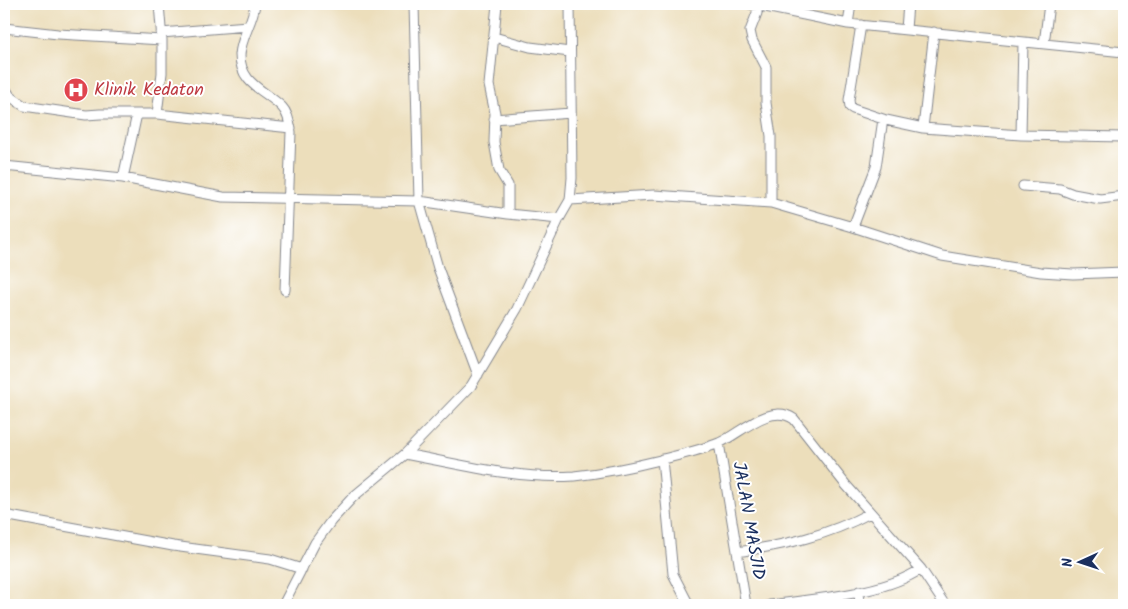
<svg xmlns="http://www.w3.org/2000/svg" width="1128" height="609" font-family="Kalam,sans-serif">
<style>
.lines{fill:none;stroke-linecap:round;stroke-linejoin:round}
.minor-casing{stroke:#84868c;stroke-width:11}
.minor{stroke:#fff;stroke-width:9}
.labels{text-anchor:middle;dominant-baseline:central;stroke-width:4;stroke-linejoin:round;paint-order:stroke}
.health-label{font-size:18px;fill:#be3a42;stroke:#fff;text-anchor:start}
.street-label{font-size:18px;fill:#1b2f5e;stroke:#fff}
</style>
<rect width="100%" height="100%" fill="#fff"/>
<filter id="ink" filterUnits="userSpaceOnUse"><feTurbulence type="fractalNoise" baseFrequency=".02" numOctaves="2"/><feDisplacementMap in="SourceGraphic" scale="10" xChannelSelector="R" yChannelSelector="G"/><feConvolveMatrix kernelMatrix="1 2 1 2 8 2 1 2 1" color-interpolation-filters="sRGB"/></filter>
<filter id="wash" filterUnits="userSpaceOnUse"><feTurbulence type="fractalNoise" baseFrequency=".0096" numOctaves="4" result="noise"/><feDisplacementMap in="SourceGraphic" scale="20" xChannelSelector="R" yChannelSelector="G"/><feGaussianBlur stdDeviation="1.12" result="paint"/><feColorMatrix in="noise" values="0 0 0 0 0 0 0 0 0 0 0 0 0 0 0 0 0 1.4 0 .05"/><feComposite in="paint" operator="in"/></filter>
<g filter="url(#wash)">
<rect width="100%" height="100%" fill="#ecdebb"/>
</g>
<g filter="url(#ink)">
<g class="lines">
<defs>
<path id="minor" d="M255,4C253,22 241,37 240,55C240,84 265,90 282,107C288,113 290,124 291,132L285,290
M414,4L419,201L508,214L559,219
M497,4L489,85L495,113L494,142L499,170L508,185V214
M750,4L848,24L1124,52
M848,24L851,4
M861,25L849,100L850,107L853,109L886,120L923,128L1021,135L1124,137
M4,28L58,34L162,40
M906,29L908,4
M161,33L248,26
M494,37L530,47L570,52
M1044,44L1049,4
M4,86L10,96L24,106L86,115L100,114H157L162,73V40L159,4
M157,114L291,128
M494,119L571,113
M923,128L934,32
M1021,135L1023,42
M4,166L123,178L223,197L419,201L438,268L478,375
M123,178L137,114
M1023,186L1060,189L1073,194L1100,199L1124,196
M570,200L654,195L771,203V136L766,103V67L752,40L750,31L757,13V5
M771,203L853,227L942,256L1041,272L1073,274L1124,272
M853,227L876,167L883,119
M719,443L746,605
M405,454C459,464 519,480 574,476C603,473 632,467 660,460C679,455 701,450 719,443C740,434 770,402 794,419L846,485L921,569L945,605
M662,459L673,574L689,605
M4,515L173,546L270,559L302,569
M737,552C785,545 827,536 870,513
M859,591L860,605
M283,605L315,543L331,521L353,497L405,454L471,386L517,309L559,219L570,200L572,178L570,4
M770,605C816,598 882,595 921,569"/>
</defs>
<use href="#minor" class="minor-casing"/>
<use href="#minor" class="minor"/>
</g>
</g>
<defs>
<symbol id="hospital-disc" viewBox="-11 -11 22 22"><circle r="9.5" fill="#e0444e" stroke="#fff"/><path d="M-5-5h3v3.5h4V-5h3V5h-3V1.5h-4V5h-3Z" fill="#fff"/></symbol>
</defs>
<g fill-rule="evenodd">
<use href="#hospital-disc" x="62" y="76" width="28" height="28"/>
</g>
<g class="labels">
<g class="health-label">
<text x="94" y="90">Klinik Kedaton</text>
</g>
<g class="street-label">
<text transform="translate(748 521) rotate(80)">JALAN MASJID</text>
</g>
</g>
<rect width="1128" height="609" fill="none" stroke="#fff" stroke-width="20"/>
<g transform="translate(1080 562) rotate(267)" stroke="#ffffff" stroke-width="4" paint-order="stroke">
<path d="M0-4L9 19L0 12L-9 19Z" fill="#1b2f5e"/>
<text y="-8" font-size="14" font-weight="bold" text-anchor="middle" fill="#1b2f5e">N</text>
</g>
</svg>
